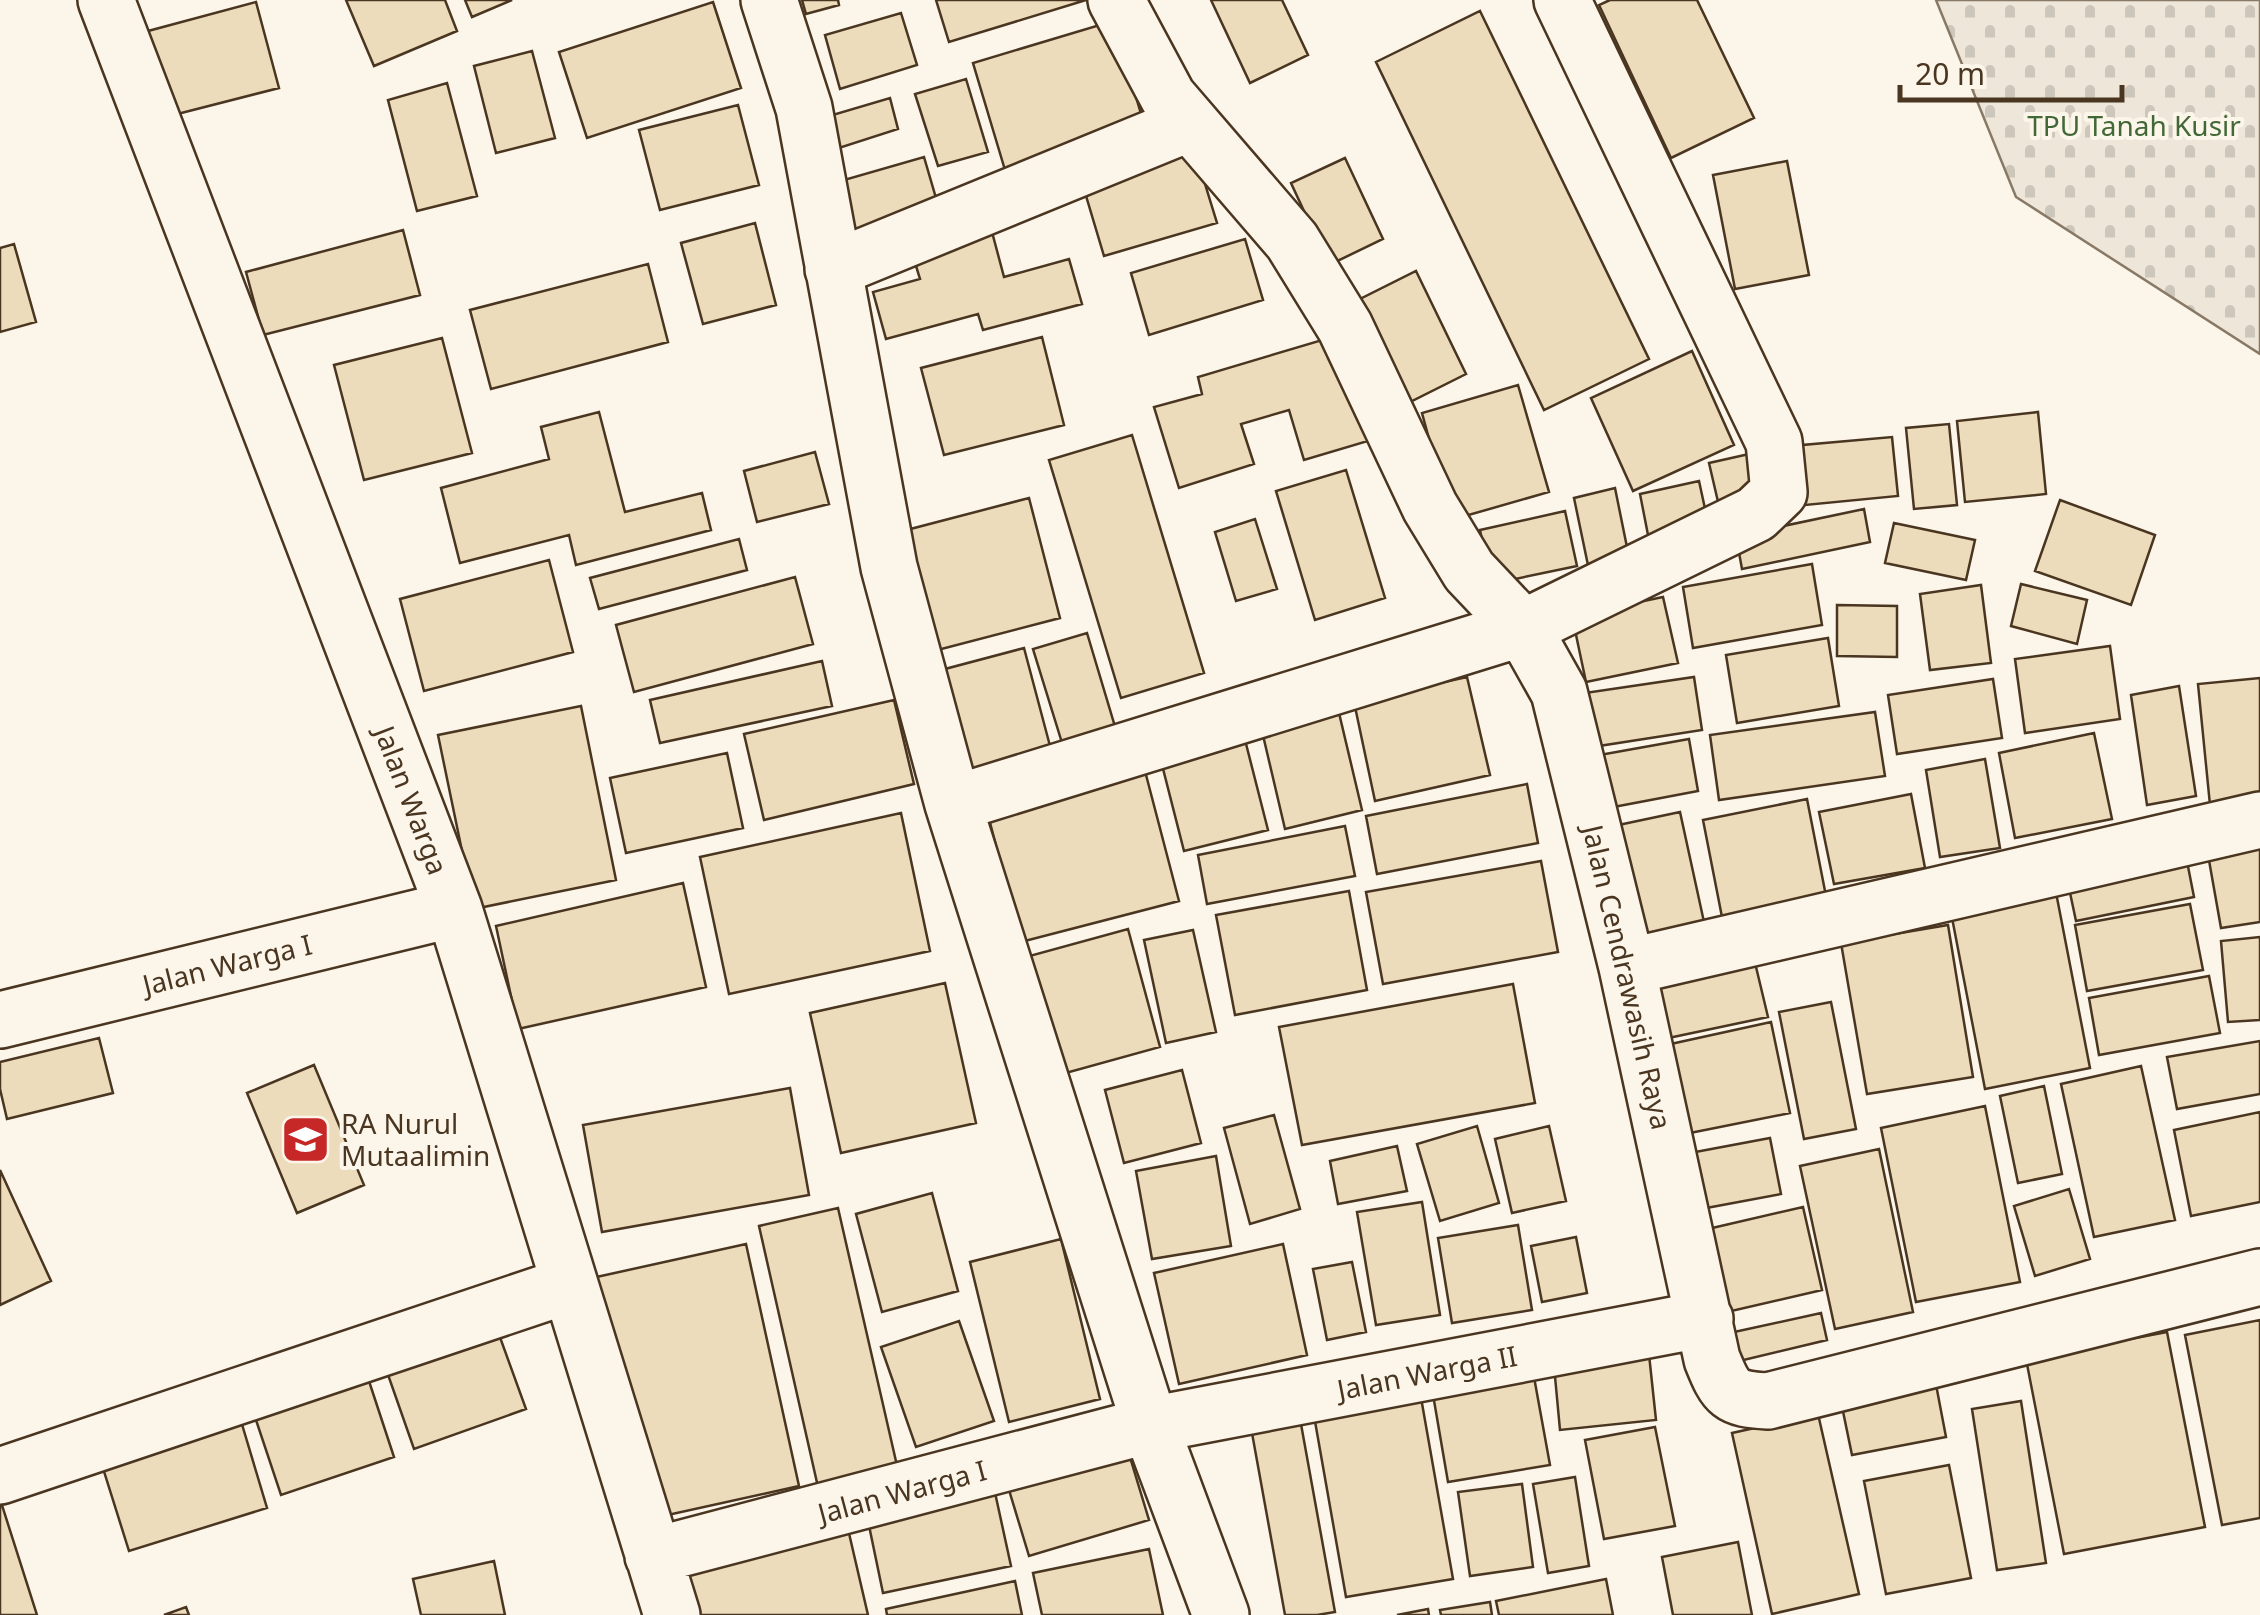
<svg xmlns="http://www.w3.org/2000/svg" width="2260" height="1615" font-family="'Noto Sans',sans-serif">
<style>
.cemetery{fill:url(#cemetery-stones);stroke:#887966;stroke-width:2.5}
.building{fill:#ecdcbc;stroke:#4a3520;stroke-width:2.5}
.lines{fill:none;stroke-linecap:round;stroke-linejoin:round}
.street-casing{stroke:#4a3520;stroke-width:60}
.street{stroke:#fbf6e9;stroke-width:55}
.labels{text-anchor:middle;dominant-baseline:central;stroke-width:8;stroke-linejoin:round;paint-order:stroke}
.park-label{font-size:28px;fill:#436837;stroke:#fbf6e9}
.street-label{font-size:28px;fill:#4a3520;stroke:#fbf6e9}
.poi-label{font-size:28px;fill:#4a3520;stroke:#fbf6e9;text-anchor:start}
</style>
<defs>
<pattern id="cemetery-stones" width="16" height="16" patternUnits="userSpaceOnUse" patternTransform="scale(2.5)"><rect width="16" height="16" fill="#ede6d9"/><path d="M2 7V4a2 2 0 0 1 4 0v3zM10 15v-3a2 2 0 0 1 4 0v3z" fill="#cdc6ba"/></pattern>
</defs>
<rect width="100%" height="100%" fill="#fbf6e9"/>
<path class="cemetery" d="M1936,0H2260V354L2016,197Z"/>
<path class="building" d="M346,0H445L457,31L374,66Z
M465,0H512L472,17Z
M802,0H838L839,5L806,14Z
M936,0H1086L949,42Z
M1211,0H1282L1308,55L1250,83Z
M1610,0H1697L1754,118L1671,158L1599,5Z
M256,2L279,88L158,119L137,34Z
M713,2L741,88L587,138L559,52Z
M1480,11L1649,359L1544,410L1376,62Z
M901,13L917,65L840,89L825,35Z
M1113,21L1145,127L1005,170L973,63Z
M532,51L555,138L496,153L474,66Z
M966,79L988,152L938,166L915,94Z
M447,83L477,196L417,211L388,100Z
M890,98L898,129L839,148L829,116Z
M738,105L759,185L660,210L639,130Z
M1193,145L1217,223L1104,256L1081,179Z
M924,157L938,205L837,235L823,186Z
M1345,158L1383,239L1329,265L1291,183Z
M1787,161L1809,275L1735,289L1713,175Z
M755,223L776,305L703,324L681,243Z
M403,230L420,295L263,335L246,272Z
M992,232L1004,277L1069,259L1082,304L983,330L978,314L886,339L873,292L920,279L912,253Z
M1245,239L1263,300L1149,335L1131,273Z
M14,244L36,322L0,332V248Z
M648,264L668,342L491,389L470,310Z
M1416,271L1466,374L1396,409L1346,306Z
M1339,335L1368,441L1304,460L1289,410L1241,424L1254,464L1179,488L1154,407L1202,394L1198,377Z
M1042,337L1064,425L944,455L921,368Z
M442,338L472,453L364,480L334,365Z
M1692,351L1734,445L1633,491L1591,398Z
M1518,385L1549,492L1451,520L1422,413Z
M599,412L625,512L702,493L711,530L576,565L569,535L460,563L441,488L549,459L541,427Z
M2038,412L2046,494L1965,502L1957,421Z
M1949,424L1957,505L1914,509L1906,428Z
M1132,435L1204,673L1121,698L1049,460Z
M1892,437L1898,496L1785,507L1780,447Z
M815,452L829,504L757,522L744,471Z
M1758,452L1768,495L1719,506L1709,463Z
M1346,470L1385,598L1315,620L1276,491Z
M1699,481L1709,527L1649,540L1640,494Z
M1615,488L1630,562L1589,570L1574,498Z
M1029,498L1060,618L930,652L899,532Z
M2060,500L2155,535L2131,605L2035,571Z
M1864,509L1870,542L1742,569L1736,536Z
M1565,511L1577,566L1491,584L1480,530Z
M1255,519L1277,589L1236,601L1215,532Z
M1894,523L1975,540L1966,580L1885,563Z
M739,539L747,570L599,609L590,578Z
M549,560L573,652L424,691L400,599Z
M1812,564L1822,625L1693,648L1683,587Z
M795,577L813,644L634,692L616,625Z
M2021,584L2087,600L2077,644L2011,626Z
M1981,585L1991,663L1930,670L1920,594Z
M1663,597L1678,663L1586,682L1572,616Z
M1837,605L1897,606V657L1837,656Z
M1087,633L1116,730L1063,746L1033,649Z
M1828,638L1839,706L1737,723L1726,655Z
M2110,646L2120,719L2025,733L2015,659Z
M1024,648L1054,761L961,785L930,673Z
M822,661L832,706L660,743L650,700Z
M1467,677L1490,775L1375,801L1354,702Z
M1694,677L1702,730L1586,748L1578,694Z
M2260,678V800L2210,805L2198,684Z
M1993,679L2002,738L1897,754L1888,695Z
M2179,686L2196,796L2147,805L2131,695Z
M1335,696L1362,810L1285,829L1258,714Z
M894,700L914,784L764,820L744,734Z
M581,706L616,880L474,909L438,735Z
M1875,712L1885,776L1719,800L1710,735Z
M1243,732L1268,830L1184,851L1159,753Z
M2094,733L2112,819L2015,838L1999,753Z
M1689,739L1698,791L1603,809L1594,756Z
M727,753L743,828L626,853L610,778Z
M1985,759L2000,848L1940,857L1926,770Z
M1145,771L1179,901L1021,942L987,811Z
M1527,784L1538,843L1377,874L1366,816Z
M1911,794L1925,868L1834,884L1819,812Z
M1807,799L1826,896L1722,917L1703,820Z
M1680,812L1704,922L1633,937L1609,827Z
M901,813L930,951L729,994L700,857Z
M1345,826L1355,876L1207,904L1198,855Z
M2260,839V922L2221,928L2207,849Z
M2184,846L2194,897L2076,921L2065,869Z
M1541,861L1558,952L1383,984L1366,892Z
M2053,877L2090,1068L1985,1089L1948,897Z
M683,883L706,987L518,1029L496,926Z
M1349,891L1367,990L1235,1015L1216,915Z
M2190,904L2203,970L2087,991L2075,925Z
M1948,925L1973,1077L1867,1094L1841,943Z
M1128,929L1160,1047L1055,1076L1022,958Z
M1193,930L1216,1032L1166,1043L1144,940Z
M2260,937V1020L2228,1022L2221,941Z
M1751,946L1768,1017L1659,1040L1644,969Z
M2209,976L2220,1033L2099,1055L2089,998Z
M945,983L976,1123L841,1153L810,1013Z
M1513,984L1535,1103L1302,1145L1279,1027Z
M1831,1002L1856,1129L1804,1139L1779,1012Z
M1771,1022L1790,1113L1675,1136L1657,1047Z
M99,1038L113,1093L7,1119L0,1089V1062Z
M2260,1041V1094L2177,1109L2167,1057Z
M314,1065L364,1185L297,1213L247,1093Z
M2141,1066L2175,1220L2094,1237L2061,1084Z
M1182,1070L1201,1143L1124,1163L1105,1090Z
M2044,1086L2062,1174L2018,1183L2000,1096Z
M790,1088L809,1195L602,1232L583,1125Z
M1985,1106L2020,1282L1916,1302L1881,1128Z
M2260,1112V1202L2191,1216L2174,1130Z
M1274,1115L1300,1209L1250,1224L1224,1128Z
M1477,1126L1499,1203L1440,1221L1417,1144Z
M1549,1126L1566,1201L1512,1213L1495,1139Z
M1770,1138L1781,1194L1701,1209L1690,1153Z
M1397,1146L1407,1191L1338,1204L1330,1161Z
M1879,1149L1913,1312L1835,1329L1800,1166Z
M1216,1156L1231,1246L1152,1259L1136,1171Z
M0,1170L51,1281L0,1305Z
M2069,1189L2090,1259L2035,1276L2014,1206Z
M932,1193L958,1291L882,1312L856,1214Z
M1422,1202L1440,1315L1376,1325L1357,1212Z
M1803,1207L1822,1290L1714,1315L1695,1232Z
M838,1208L898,1470L818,1487L759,1226Z
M1518,1225L1532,1310L1452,1323L1438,1238Z
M1576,1237L1587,1293L1542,1302L1531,1246Z
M1061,1239L1100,1399L1009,1422L970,1262Z
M746,1244L799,1486L645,1520L592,1278Z
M1283,1244L1307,1355L1179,1384L1154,1273Z
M1352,1262L1366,1332L1327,1340L1313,1269Z
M1821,1313L1827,1340L1731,1363L1725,1334Z
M2260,1320V1518L2222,1525L2185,1335Z
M959,1321L994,1421L916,1447L881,1347Z
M497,1329L526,1409L414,1449L386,1369Z
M2167,1332L2205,1527L2064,1554L2026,1359Z
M1648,1345L1656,1420L1560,1430L1553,1355Z
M1532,1366L1550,1465L1448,1482L1431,1383Z
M1934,1374L1946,1437L1852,1455L1839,1392Z
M367,1375L394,1457L281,1495L254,1414Z
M1420,1392L1453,1579L1346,1597L1313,1410Z
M2021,1401L2046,1563L1997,1570L1972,1409Z
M1299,1413L1335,1612L1317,1615H1285L1250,1422Z
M1818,1414L1859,1594L1772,1614L1732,1433Z
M241,1421L267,1508L129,1551L102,1465Z
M1655,1427L1675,1526L1604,1539L1585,1440Z
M1126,1444L1149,1520L1029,1556L1006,1480Z
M1949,1465L1971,1578L1886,1594L1864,1481Z
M1575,1477L1589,1566L1548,1573L1533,1484Z
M1522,1484L1533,1567L1470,1576L1458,1492Z
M994,1488L1011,1566L883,1593L867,1516Z
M0,1499L37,1615H0Z
M848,1529L868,1615H679L669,1572Z
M1738,1542L1752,1615H1673L1662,1557Z
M1149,1549L1163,1615H1042L1033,1573Z
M494,1561L505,1615H421L413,1579Z
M1606,1579L1613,1615H1499L1496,1601Z
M1015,1581L1022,1615H887L886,1609Z
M1490,1602L1492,1615H1441L1440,1610Z
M186,1607L189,1615H164Z
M1428,1609L1429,1615H1397Z"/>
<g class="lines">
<defs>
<path id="street" d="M106,0L454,909L672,1615
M769,0L804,108L889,567L953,804L1150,1425L1221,1615
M1116,0L1168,97L1292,241L1345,327L1430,507L1469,571L1523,628L1559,692L1627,967L1712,1359C1726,1394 1730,1399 1768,1401L2260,1277
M833,269L1190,123
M953,804L1523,628L1756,514L1779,492L1774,442L1562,0
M1627,967L2260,820
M0,1020L454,909
M0,1476L569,1285
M653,1556L1150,1425L1705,1319"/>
</defs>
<use href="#street" class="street-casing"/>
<use href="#street" class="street"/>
</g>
<defs>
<symbol id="school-square" viewBox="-11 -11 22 22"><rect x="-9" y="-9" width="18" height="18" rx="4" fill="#c62828" stroke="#fbf6e9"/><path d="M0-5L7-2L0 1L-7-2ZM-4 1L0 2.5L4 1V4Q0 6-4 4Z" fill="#fff"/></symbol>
</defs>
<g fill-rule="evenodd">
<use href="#school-square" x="278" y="1112" width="55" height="55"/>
</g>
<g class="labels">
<g class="park-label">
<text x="2134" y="125">TPU Tanah Kusir</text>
</g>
<g class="street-label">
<text transform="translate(412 800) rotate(69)">Jalan Warga</text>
<text transform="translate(227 964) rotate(-14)">Jalan Warga I</text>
<text transform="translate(1628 977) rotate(77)">Jalan Cendrawasih Raya</text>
<text transform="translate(1427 1372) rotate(-11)">Jalan Warga II</text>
<text transform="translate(902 1491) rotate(-15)">Jalan Warga I</text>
</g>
<g class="poi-label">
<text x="341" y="1123">RA Nurul<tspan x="341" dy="32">Mutaalimin</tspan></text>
</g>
</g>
<path d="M1900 85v15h222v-15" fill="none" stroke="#4a3520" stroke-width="5"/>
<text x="1915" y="85" font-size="30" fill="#4a3520" stroke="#fbf6e9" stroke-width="8" paint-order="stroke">20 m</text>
</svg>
